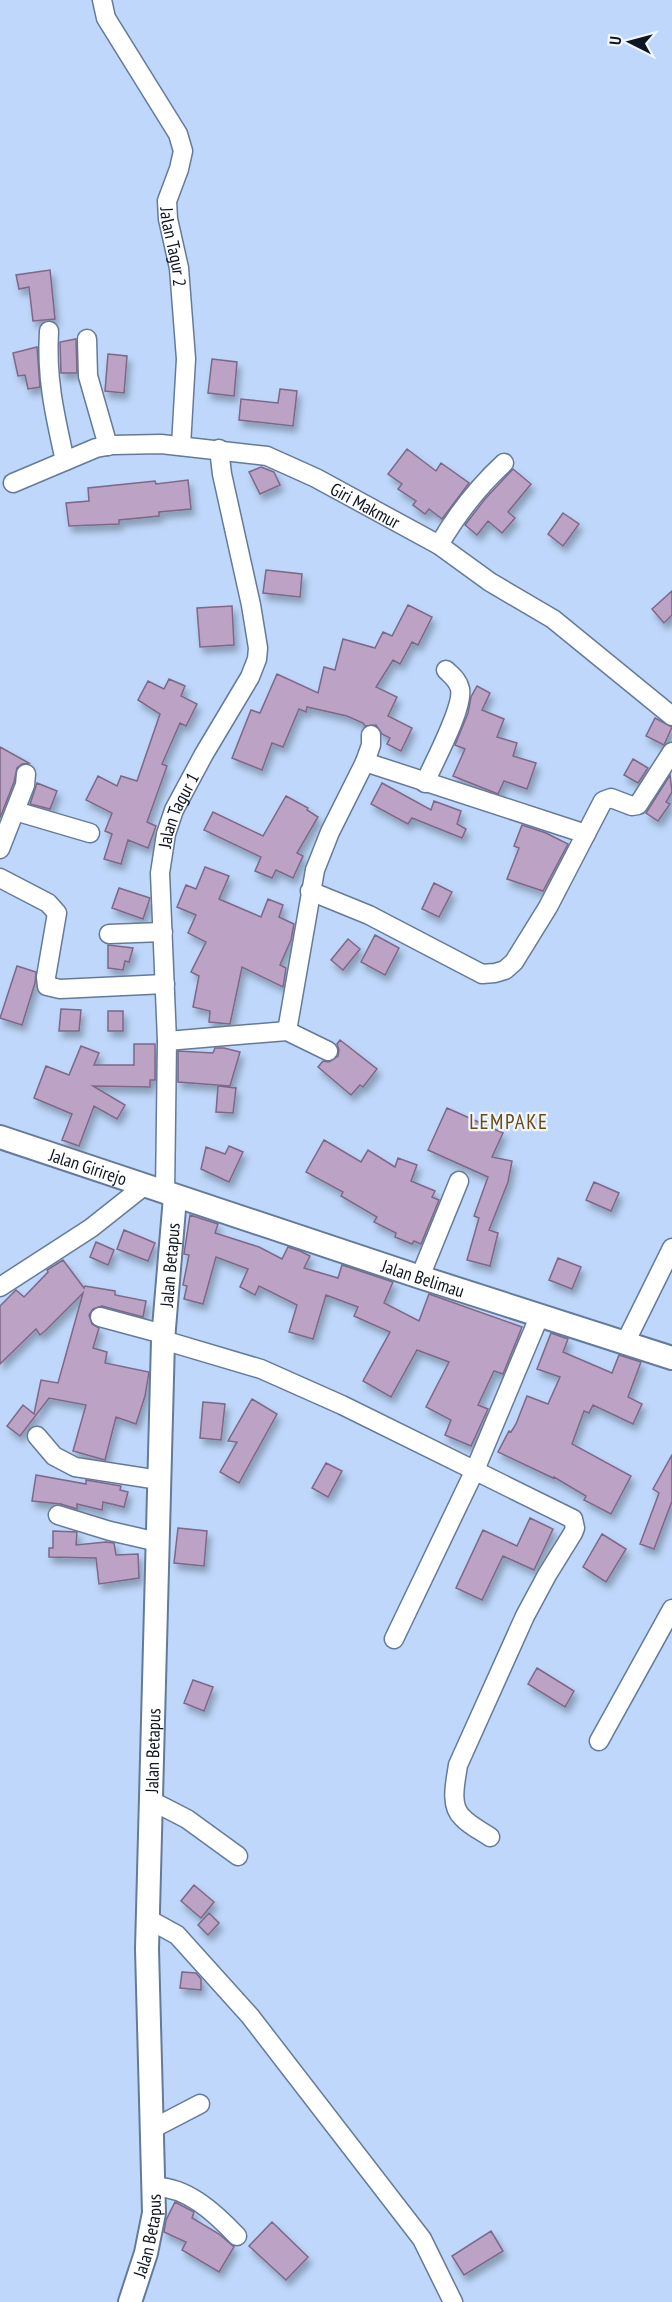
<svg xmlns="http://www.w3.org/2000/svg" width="672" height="2302" font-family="'PT Sans Narrow',sans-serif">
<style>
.building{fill:#bca3c5;stroke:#7e6787;stroke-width:1.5;filter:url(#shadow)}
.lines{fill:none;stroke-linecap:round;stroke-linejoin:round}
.minor-casing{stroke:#647a9a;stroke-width:21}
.tertiary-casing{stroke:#647a9a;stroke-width:26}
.minor{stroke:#fff;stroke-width:18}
.tertiary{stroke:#fff;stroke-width:22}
.labels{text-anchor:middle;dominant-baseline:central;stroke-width:4.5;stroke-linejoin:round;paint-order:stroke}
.street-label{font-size:18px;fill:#0d1521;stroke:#f1f6fd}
.quarter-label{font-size:21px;letter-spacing:1.5px;fill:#6a4b15;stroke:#f1f6fd}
</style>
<defs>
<filter id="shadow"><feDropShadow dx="3.5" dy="6" stdDeviation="3" flood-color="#0004"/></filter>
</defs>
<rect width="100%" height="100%" fill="#bed7fa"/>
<path class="building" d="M50,270L55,319L33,321L29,287L19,289L16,275Z
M76,339L77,373H61L60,342Z
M37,347L40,387L28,389L25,375L18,376L13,353Z
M108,354L127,356L124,393L105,391Z
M212,359L237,362L234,396L208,393Z
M280,389L297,391L293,426L239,420L241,399L278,403Z
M407,449L436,471L441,463L469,483L442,519L429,509L425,514L413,505L416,501L398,489L402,484L388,474Z
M261,467L274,472L280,485L260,494L249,472Z
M513,469L531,484L508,512L515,518L502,533L488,521L477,535L465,525L485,499Z
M188,480L191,509L159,512V516L119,520V524L69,526L66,503L89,501L88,488L155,481L156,484Z
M563,513L579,524L563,546L548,534Z
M266,570L302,574L300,597L263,593Z
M672,591V615L664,623L652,609Z
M408,605L432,617L418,645L412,642L400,664L393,660L376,687L397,697L388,716L412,728L401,751L387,744L390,738L382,734L376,725L365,726L363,723L347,716L307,707L306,712L299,709L283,747L272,743L262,770L232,758L251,710L260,713L277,674L318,693L324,667L335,670L343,639L375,648L383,632L392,636Z
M232,606L234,645L200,647L197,608Z
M169,679L185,686L181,696L197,704L186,726L180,723L162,764L167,766L147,822L156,826L148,848L128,840L121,864L104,859L112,834L105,831L112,813L86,800L98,776L117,786L121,776L137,781L160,714L138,700L148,681L164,689Z
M477,686L490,693L482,710L504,719L497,737L517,743L513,756L536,763L527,789L504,781L498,794L453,776L465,749L455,745L468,713L471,697Z
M655,718L672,727L664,745L646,736Z
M0,747L29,763L22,764L17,768L14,782L0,818Z
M633,759L648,768L638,783L624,775Z
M670,775L672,792L666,802L670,804L658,821L646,813Z
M37,783L57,791L50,809L30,804Z
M382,783L431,810L434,801L461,811L457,824L466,829L462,838L412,818L408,824L371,804Z
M286,796L308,808L307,810L318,817L297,853L303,856L293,878L276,870L272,878L255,871L261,857L204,830L213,812L263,836Z
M522,825L546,833L568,844L543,891L507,879L519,848L514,846Z
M205,867L229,876L219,899L261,917L268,899L283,905L279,917L294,924L291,940L280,965L286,968L283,987L242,967L230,1024L209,1022L210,1011L193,1007L199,976L191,972L206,942L188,933L196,915L177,907L186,885L196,889Z
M434,883L452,892L439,917L422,909Z
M119,888L150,898L143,919L112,908Z
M375,935L399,948L385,975L361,962Z
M348,939L360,949L343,970L331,960Z
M108,945L133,948L129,962L125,961L123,970L108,968Z
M17,966L36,972L35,983L22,1025L0,1018Z
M61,1009L81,1010L79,1031H59Z
M108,1011H123V1031H108Z
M340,1040L377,1069L363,1087L360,1085L351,1095L318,1067L323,1061L329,1062L338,1056L339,1050L337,1044Z
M134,1044H155V1080H150V1087L93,1086L125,1105L117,1119L94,1106L79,1146L62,1140L72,1114L34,1098L46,1066L69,1075L81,1046L99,1053L94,1065H134Z
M215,1048H224L240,1052L230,1086L178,1082V1051L213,1053Z
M218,1086L236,1088L233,1113L216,1112Z
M447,1108L503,1133L492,1157L512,1161L508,1182L489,1230L498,1233L490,1266L467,1260L479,1218L474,1216L488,1177L428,1150Z
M324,1140L361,1162L368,1150L395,1167L398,1158L417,1165L411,1181L435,1191L432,1197L439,1200L421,1244L414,1241L412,1244L395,1237L396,1233L374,1222L377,1217L341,1196L343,1192L306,1172Z
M229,1146L243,1152L229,1182L201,1169L206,1147L225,1154Z
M594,1182L619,1193L611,1211L586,1200Z
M190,1215L218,1224L215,1233L259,1247L282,1259L288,1247L300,1251L310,1256L304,1268L338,1278L342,1265L393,1282L384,1303L419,1321L429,1294L522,1327L503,1374L494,1371L478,1405L488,1409L471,1446L445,1435L451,1420L426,1407L449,1362L417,1350L391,1397L363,1381L390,1332L354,1316L358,1307L326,1295L313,1339L289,1332L297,1305L259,1286L255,1295L240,1287L248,1269L216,1257L203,1304L184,1299L187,1286L183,1285L189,1255L184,1254Z
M124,1230L155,1243L148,1261L117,1249Z
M96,1242L114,1250L108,1265L90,1257Z
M558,1258L581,1267L572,1289L549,1280Z
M63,1260L84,1288L85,1286L115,1291V1295L146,1301L143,1317L102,1306L93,1309L89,1315L92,1324L99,1328L93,1348L107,1352L105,1363L149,1372L145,1396L136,1424L116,1417L105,1460L73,1451L86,1405L49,1398L20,1436L7,1426L23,1405L34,1414L41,1380L58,1383L83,1293L45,1331L40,1335L36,1329L0,1364V1306L16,1290L24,1297L48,1272L47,1270Z
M551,1333L568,1339L563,1352L612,1373L619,1355L641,1362L628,1397L642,1404L633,1424L593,1405L589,1413L584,1411L572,1444L631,1476L611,1514L584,1500L586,1496L554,1477L553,1478L498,1452L509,1431L511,1432L516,1424L527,1396L548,1404L560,1377L537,1369Z
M252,1399L277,1414L239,1483L220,1472L237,1442L228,1441Z
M203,1402L225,1404L221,1440L200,1438Z
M672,1455V1501L654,1549L640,1544L659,1493L653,1489Z
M326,1463L342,1471L328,1497L312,1488Z
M36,1475L86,1484V1480L121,1486L120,1490L128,1492L124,1507L103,1502L102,1510L77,1504V1509L61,1504L32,1501Z
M530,1518L553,1529L534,1570L503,1556L482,1600L456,1588L483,1530L517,1546Z
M178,1528L207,1531L204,1566L174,1563Z
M53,1531L77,1532L76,1545L106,1542L114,1543L116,1555L138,1554L139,1578L99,1584L96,1558L49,1557V1548H53Z
M602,1534L626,1549L606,1582L583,1567Z
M537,1668L574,1691L565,1707L528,1684Z
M193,1680L213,1687L204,1711L184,1703Z
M194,1885L214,1902L201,1918L181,1901Z
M209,1913L219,1923L208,1935L198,1925Z
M182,1972L196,1973L201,1979V1990L180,1988Z
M175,2202L194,2212L192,2218L219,2234L234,2247L219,2272L182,2250L186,2242L164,2232L166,2220Z
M272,2222L308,2257L286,2280L249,2246Z
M491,2231L503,2251L464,2275L452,2256Z"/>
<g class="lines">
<defs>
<g id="minor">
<path id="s1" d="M102,0L106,18L178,134L183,151L179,169L167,201L168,219L179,268L186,359L181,446"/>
<path d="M49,331C46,378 55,416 65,461"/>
<path d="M87,339L88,376L108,446"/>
<path id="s2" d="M13,483L96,448L113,445L161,444L267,456L316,478L439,545L490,582L553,619L672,716"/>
<path d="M439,545C457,514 478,487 504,463"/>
<path d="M365,762L371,745V735"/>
<path d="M425,783C433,763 464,708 460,689C458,680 452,676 446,670"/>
<path d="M15,811L90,833"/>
<path d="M0,849L25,785L26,774"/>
<path d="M0,878L48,903L57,913L46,977L47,986L60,989L165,984"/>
<path d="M310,891L369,915L482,974L495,973L505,970L514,962L548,907L603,801L611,798L632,806L638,805L672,752"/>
<path d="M109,934L163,932"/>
<path d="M287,1031L315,870L330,832L365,762L586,834"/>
<path d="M167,1041L287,1031L328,1051"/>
<path id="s3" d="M165,1194L167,1041L160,873L166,834L174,810L204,754L250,677L257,659L258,648L251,605L222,474L219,449"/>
<path d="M420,1277L459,1181"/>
<path d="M0,1287L91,1228L144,1186"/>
<path d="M100,1317L163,1334"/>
<path d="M163,1340L261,1369L342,1405L573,1519L575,1528L573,1533L547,1575L525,1616L458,1765C456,1780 449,1805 462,1817C469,1825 481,1831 490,1837"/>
<path d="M625,1343L672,1248"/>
<path d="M37,1436L54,1456L75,1467L159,1480"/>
<path d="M58,1515L110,1531L158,1542"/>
<path d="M394,1639L475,1470L539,1317"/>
<path d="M599,1741L672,1609"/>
<path d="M152,1801L187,1819L238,1856"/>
<path d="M148,1919L177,1935L250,2016L422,2239L453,2302"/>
<path d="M150,2130L200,2104"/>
<path d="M154,2187C187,2186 216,2214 237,2236"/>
</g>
<g id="tertiary">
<path id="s4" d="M0,1137L420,1277L672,1358"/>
<path id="s5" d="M130,2302L146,2253L154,2213L147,1949L163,1340L175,1197"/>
</g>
</defs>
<use href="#minor" class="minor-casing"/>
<use href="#tertiary" class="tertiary-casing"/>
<use href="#minor" class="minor"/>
<use href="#tertiary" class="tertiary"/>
</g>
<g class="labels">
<g class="street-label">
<text stroke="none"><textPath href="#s1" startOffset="272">Jalan Tagur 2</textPath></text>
<text stroke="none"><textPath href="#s2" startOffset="372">Giri Makmur</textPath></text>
<text stroke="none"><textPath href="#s3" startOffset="387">Jalan Tagur 1</textPath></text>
<text stroke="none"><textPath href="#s4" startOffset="93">Jalan Girirejo</textPath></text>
<text stroke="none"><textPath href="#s5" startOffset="1041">Jalan Betapus</textPath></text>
<text stroke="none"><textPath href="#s4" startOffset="446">Jalan Belimau</textPath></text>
<text stroke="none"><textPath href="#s5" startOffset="555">Jalan Betapus</textPath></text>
<text stroke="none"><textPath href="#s5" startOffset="69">Jalan Betapus</textPath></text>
</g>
<g class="quarter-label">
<text x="509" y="1121">LEMPAKE</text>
</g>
</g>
<g transform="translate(630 42) rotate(276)" stroke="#f1f6fd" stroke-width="4.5" paint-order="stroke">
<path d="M0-4.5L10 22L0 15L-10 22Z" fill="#0d1521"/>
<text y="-9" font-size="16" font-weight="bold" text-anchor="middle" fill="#0d1521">U</text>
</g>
</svg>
